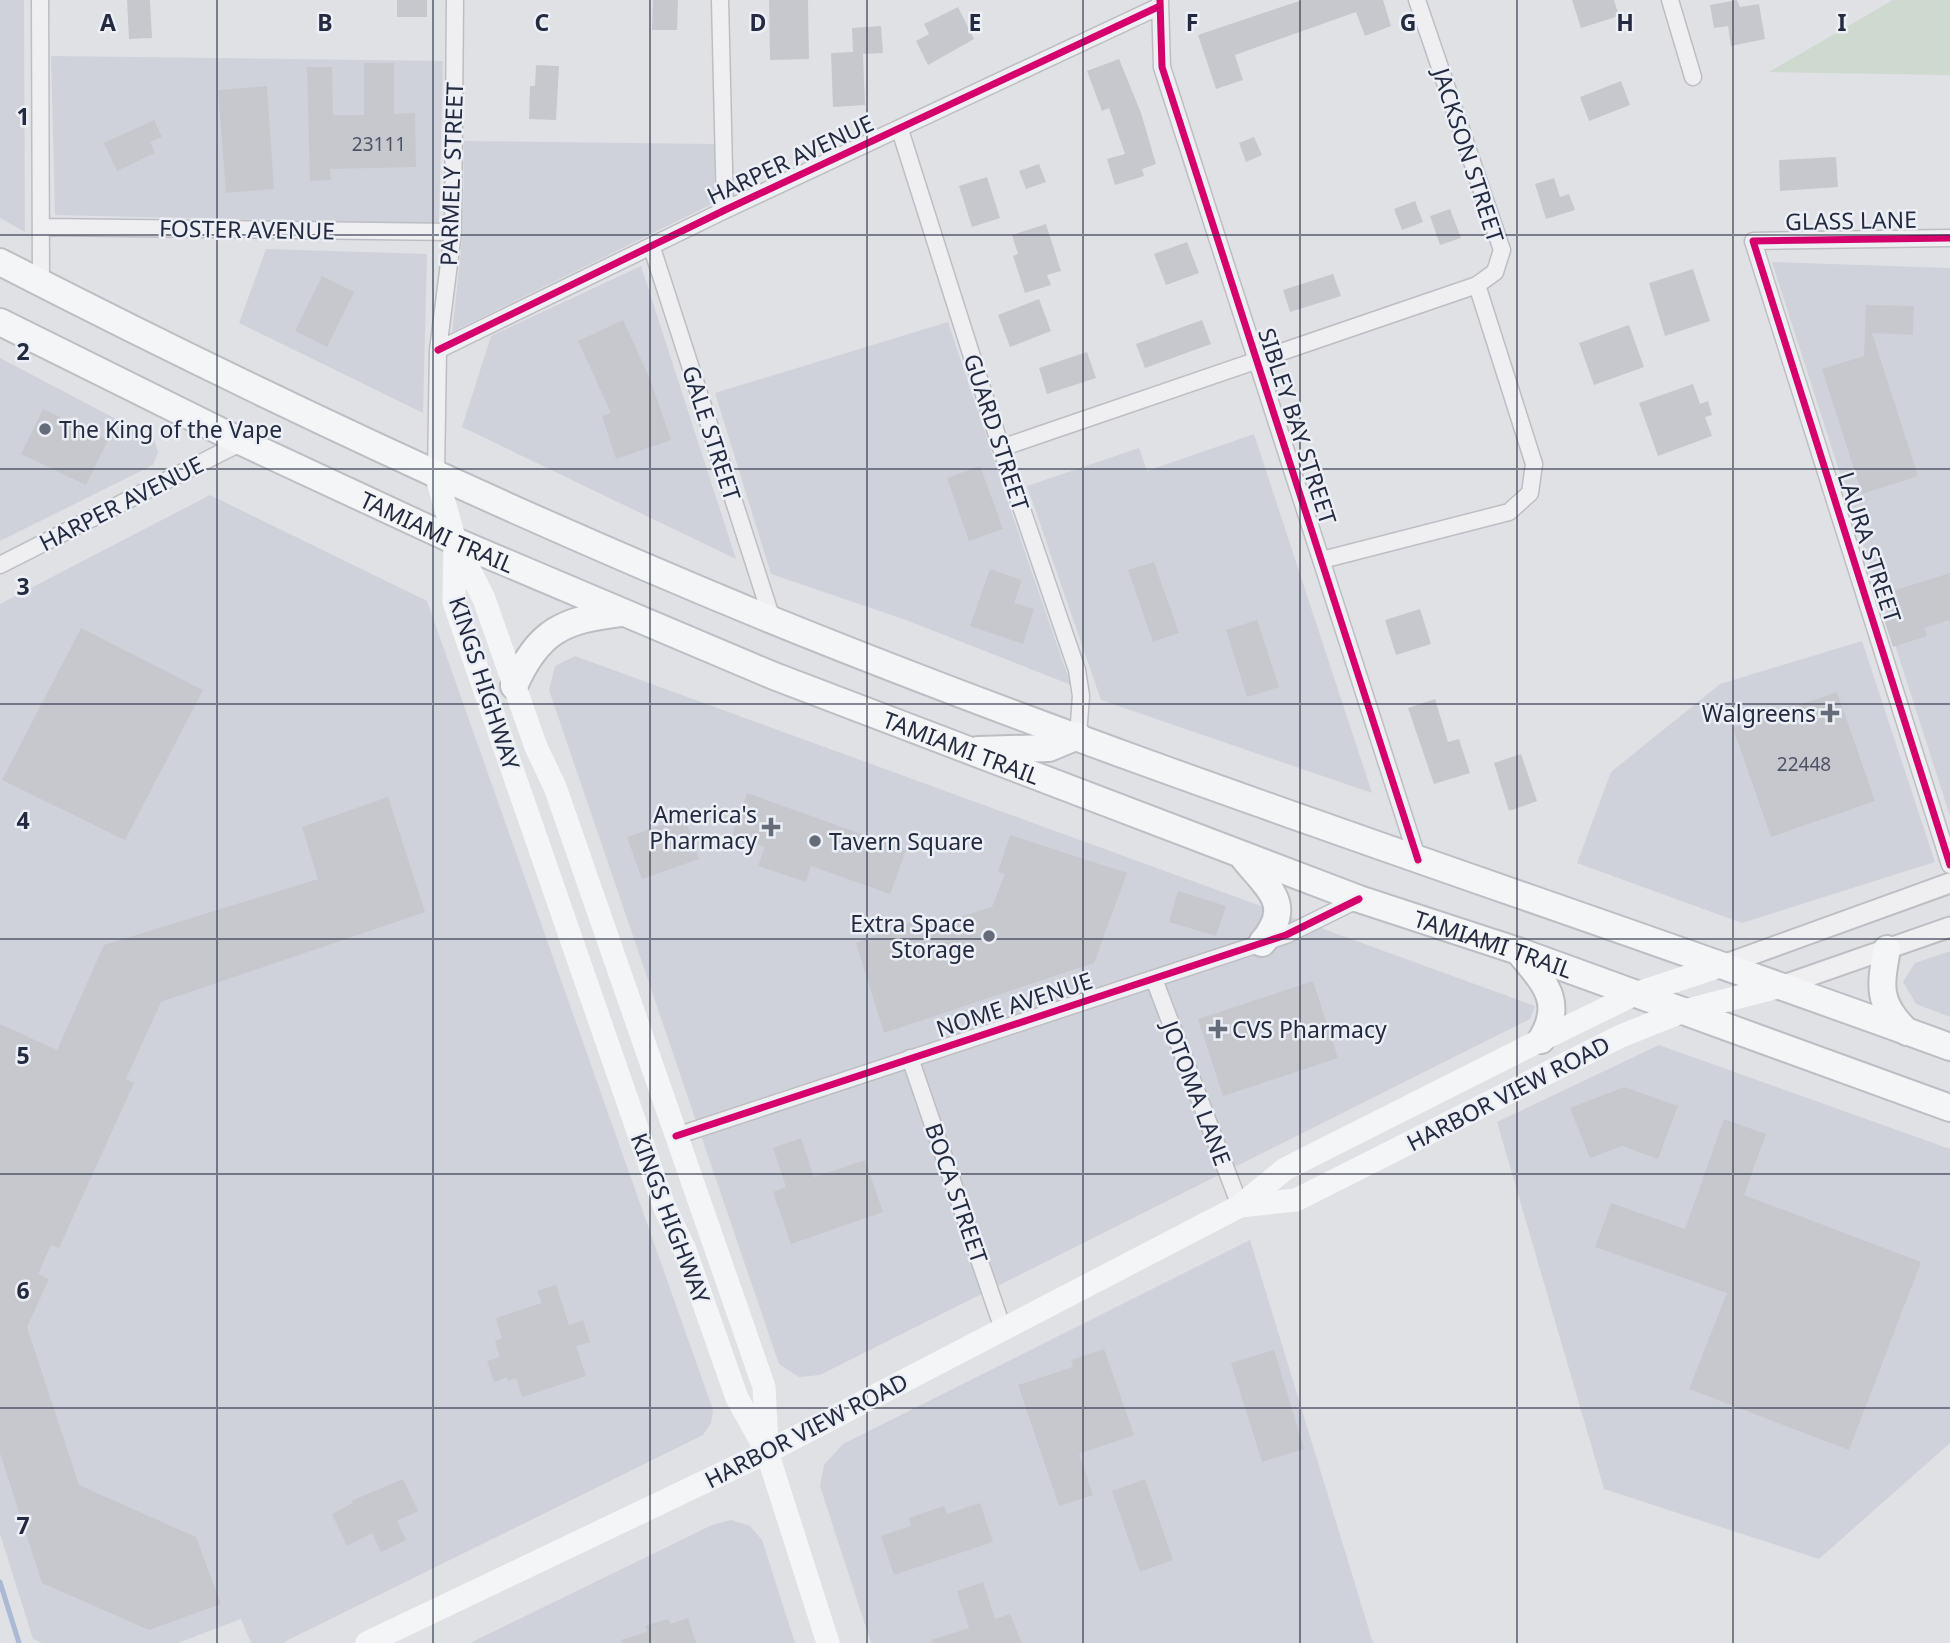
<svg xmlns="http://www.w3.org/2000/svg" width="1950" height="1643" font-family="'Noto Sans',sans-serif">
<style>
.built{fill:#cfd2db}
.green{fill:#ced9cf}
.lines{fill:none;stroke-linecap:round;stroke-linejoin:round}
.stream{stroke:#aab9d4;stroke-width:5}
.building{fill:#c7c8ce}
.minor-casing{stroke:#bdbec3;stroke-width:19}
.tertiary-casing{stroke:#bdbec3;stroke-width:23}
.primary-casing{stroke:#bbbec3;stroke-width:30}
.minor{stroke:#efeff2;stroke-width:16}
.tertiary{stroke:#efeff2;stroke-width:19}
.secondary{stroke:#f4f5f6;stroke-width:23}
.primary{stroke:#f4f5f6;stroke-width:26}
.cycleway-casing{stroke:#eceff6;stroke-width:11}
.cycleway{stroke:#d6006c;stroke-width:7}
.grid{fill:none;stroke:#242b40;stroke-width:2;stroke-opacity:0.55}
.poi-dot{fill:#666b7a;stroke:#eceff6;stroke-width:2.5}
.labels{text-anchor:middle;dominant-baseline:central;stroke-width:5;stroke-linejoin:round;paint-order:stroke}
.number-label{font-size:19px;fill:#4e5465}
.street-label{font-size:23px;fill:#242b40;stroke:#eceff6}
.poi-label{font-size:23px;fill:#242b40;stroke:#eceff6;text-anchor:start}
.grid-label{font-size:23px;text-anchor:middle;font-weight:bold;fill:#242b40;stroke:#eceff6;stroke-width:5;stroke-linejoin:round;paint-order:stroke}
</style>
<rect width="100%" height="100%" fill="#e0e1e5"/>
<path class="built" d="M0,0H24L25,232L0,218Z
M51,56L443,61L439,224L55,215Z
M464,141L715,144L714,203L452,332L463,232Z
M266,249L427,254L423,413L239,323Z
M1772,262L1950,268V816Z
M641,266L736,559L462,427L491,336Z
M948,322L1029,564L1071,685L906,620L771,574L715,393Z
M0,358L154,439L158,453L153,465L0,541Z
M1254,434L1372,793L1101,700L1027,486L1139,448L1147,471Z
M210,495L427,601L713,1410L711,1423L703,1435L282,1643H251L241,1619L178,1643H43L33,1639L0,1534V604Z
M1862,641L1935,862L1742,923L1577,863L1611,772L1720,684Z
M575,656L1535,1006L1530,1019L820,1375L799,1377L779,1364L549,690L555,666Z
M1950,951V1017L1916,1004L1903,982L1915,963Z
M1659,1045L1950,1149V1443L1819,1559L1604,1489L1497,1122Z
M1250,1240L1373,1643H871L820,1486L824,1465L843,1444Z
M731,1520L750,1526L762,1540L795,1643H470L712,1525Z"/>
<path class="green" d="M1893,0H1950V75L1769,72Z"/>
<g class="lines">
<path class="stream" d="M0,1582L19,1643"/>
</g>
<path class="building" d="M127,0H150L152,38L129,39Z
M397,0H427V17H397Z
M653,0H678L677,30H652Z
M769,0H808L809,59L770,60Z
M1302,0H1383L1391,26L1365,36L1356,12L1235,55L1243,80L1216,89L1198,35Z
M1572,0H1614L1619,16L1581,28Z
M1737,0L1740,7L1759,4L1765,39L1731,46L1728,26L1714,28L1710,5Z
M958,7L974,39L928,65L916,41L929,34L924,24Z
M881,26L883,53L863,54L865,105L833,107L831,53L853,52L852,28Z
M1119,59L1141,113L1156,164L1142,169L1144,176L1115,185L1107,159L1125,154L1109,108L1102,111L1087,71Z
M364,63H394V114L415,113L416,167L330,169L331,180L310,181L307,67H332L333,115H364Z
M536,65L559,66L556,120L529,119L530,86H535Z
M1621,81L1630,105L1589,121L1580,97Z
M267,86L274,189L226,193L218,90Z
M154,120L162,137L150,142L155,153L117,171L104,143Z
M1254,137L1262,155L1246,162L1239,143Z
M1836,157L1838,187L1780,191L1779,160Z
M1039,164L1046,182L1026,189L1019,171Z
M987,177L1000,218L972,227L959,186Z
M1554,178L1560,197L1569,194L1575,210L1546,219L1535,184Z
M1415,201L1423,222L1402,230L1394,209Z
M1450,209L1461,238L1440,245L1430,216Z
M1046,224L1061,271L1047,275L1051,285L1025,293L1013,256L1018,254L1012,235Z
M1187,242L1199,273L1166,285L1154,254Z
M1693,269L1710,321L1665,336L1649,283Z
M1333,274L1341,296L1290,312L1283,290Z
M322,276L354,292L327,347L295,331Z
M1039,299L1051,331L1010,347L998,315Z
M1866,305L1914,306L1913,335L1872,333L1918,476L1862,494L1822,369L1864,356Z
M623,320L650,379L671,440L616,459L602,416L611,413L578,341Z
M1202,320L1211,344L1145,368L1136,344Z
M1629,325L1644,367L1594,385L1579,343Z
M1087,352L1096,378L1047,394L1039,368Z
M1693,384L1700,404L1708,401L1712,415L1705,417L1712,436L1658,456L1639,403Z
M43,409L108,440L86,485L21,454Z
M980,466L1003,529L969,541L947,478Z
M1154,562L1179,633L1153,642L1128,570Z
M990,569L1022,580L1014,603L1034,609L1023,644L970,626Z
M1950,573V620L1924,628L1927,636L1893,647L1883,616L1892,613L1886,593Z
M1420,609L1431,644L1396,655L1385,620Z
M1257,620L1279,687L1247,697L1226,630Z
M81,628L203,690L125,840L2,780Z
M1837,692L1875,801L1771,837L1733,728Z
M1435,699L1448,742L1459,739L1470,773L1434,784L1408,708Z
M1521,754L1537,801L1509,811L1494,763Z
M747,793L906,850L890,894L811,866L806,882L758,866L765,847L732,835Z
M388,797L425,912L161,1002L126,1079L134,1083L59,1248L51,1245L38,1274L49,1279L27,1327L79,1485L196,1537L221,1604L149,1630L42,1583L0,1453V1024L57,1050L104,945L318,879L302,827Z
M685,817L699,859L642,879L627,837Z
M1010,835L1127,873L1094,963L884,1033L856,943L917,920L920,929L992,907L1005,874L998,872Z
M1178,891L1226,906L1216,936L1169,922Z
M1313,981L1338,1058L1223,1096L1198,1019Z
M1624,1087L1678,1106L1658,1159L1622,1146L1590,1158L1570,1108Z
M1724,1119L1766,1134L1744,1195L1921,1262L1849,1450L1689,1389L1727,1293L1595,1247L1611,1203L1685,1229Z
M801,1138L814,1177L865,1160L883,1212L791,1244L773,1192L786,1187L773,1148Z
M556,1285L569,1325L583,1320L590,1342L576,1346L586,1376L522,1397L516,1378L508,1381L507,1377L494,1382L487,1361L500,1357L495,1341L502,1338L496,1318L542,1303L537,1291Z
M1104,1349L1134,1435L1079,1454L1093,1495L1059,1506L1018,1385L1073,1367L1071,1360Z
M1274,1350L1304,1449L1262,1462L1231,1363Z
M403,1479L418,1511L397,1521L406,1540L381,1552L372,1533L347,1546L332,1514L353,1503L351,1501Z
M1145,1479L1173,1560L1140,1572L1112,1491Z
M980,1503L993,1542L894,1575L881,1536L911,1526L909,1518L944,1506L947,1514Z
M983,1582L995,1619L1010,1614L1022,1643H932L931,1640L969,1628L957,1591Z
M688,1618L696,1643H622L621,1640L647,1632L645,1626L668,1619L670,1624Z"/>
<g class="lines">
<defs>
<path id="minor" d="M40,0L41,283
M720,0L725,210
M1160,0L1162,67L1418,860
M1670,0L1693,77
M900,130L1001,448L1077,670L1081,696L1078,736
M42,227L453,232
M1950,238L1753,241L1950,865
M652,248L772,619
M438,350L725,210L1160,6
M1001,448L1477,285L1495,272L1502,250L1417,0
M436,474L438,350L453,232L455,0
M1322,560L1509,512L1530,493L1534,464L1477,285
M0,565L242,442
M1154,979L1240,1206
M910,1058L1003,1329
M676,1136L1286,935L1359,899"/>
<path id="tertiary" d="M1723,965L1950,883
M1781,986L1950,927"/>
<g id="primary">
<path d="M0,262C251,391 507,511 767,618C1156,776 1556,903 1950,1047"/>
<path id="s1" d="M0,322L242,442L455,541L774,676L1359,899L1518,951L1950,1108"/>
<path d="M514,686C538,631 563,620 620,613"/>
<path d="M978,750L1049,748L1078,736"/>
<path d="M1243,857C1268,889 1295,904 1262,943"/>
<path d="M1887,949C1880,987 1877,1003 1907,1032"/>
<path d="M1519,952C1544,982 1565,1002 1541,1040"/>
</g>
</defs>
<use href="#minor" class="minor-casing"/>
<use href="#tertiary" class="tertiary-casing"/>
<use href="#primary" class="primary-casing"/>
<use href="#minor" class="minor"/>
<use href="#tertiary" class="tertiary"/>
<path class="secondary" d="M436,474L455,541L484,599L536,747L555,787L764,1387L767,1445
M455,541L454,602L664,1206L685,1250L737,1398L767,1452L828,1643
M1240,1206L1296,1200L1621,1036L1681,1012L1781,986
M367,1643L767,1452L1240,1206L1285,1169L1541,1040L1635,994L1723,965"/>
<use href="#primary" class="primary"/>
<defs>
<path id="cycleway" d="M1160,0L1162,67L1418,860
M1950,238L1753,241L1950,865
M438,350L725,210L1160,6
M676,1136L1286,935L1359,899"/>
</defs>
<use href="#cycleway" class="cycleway-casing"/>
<use href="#cycleway" class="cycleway"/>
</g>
<path class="grid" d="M217,0V1643M433,0V1643M650,0V1643M867,0V1643M1083,0V1643M1300,0V1643M1517,0V1643M1733,0V1643M0,235H1950M0,469H1950M0,704H1950M0,939H1950M0,1174H1950M0,1408H1950"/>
<g class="poi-dot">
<circle cx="45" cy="429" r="7"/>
<path d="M1826.5 702.5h7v7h7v7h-7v7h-7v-7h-7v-7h7z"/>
<path d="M767.5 816.5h7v7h7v7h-7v7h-7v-7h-7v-7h7z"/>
<circle cx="815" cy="841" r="7"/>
<circle cx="989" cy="936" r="7"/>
<path d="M1214.5 1018.5h7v7h7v7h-7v7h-7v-7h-7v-7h7z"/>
</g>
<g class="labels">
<g class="number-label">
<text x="379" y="144">23111</text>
<text x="1804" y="764">22448</text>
</g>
<g class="street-label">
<text transform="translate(1469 155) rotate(72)">JACKSON STREET</text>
<text transform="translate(790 159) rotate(-25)">HARPER AVENUE</text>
<text transform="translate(451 174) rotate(-88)">PARMELY STREET</text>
<text transform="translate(1851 220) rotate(-1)">GLASS LANE</text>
<text transform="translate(247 229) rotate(1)">FOSTER AVENUE</text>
<text transform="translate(1298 426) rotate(72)">SIBLEY BAY STREET</text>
<text transform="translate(997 432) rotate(72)">GUARD STREET</text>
<text transform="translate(712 433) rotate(72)">GALE STREET</text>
<text transform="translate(121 503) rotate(-27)">HARPER AVENUE</text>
<text stroke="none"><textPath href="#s1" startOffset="485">TAMIAMI TRAIL</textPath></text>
<text transform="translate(1870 547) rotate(72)">LAURA STREET</text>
<text transform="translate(485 683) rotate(72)">KINGS HIGHWAY</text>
<text stroke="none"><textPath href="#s1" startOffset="1052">TAMIAMI TRAIL</textPath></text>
<text stroke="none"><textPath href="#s1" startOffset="1619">TAMIAMI TRAIL</textPath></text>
<text transform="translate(1014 1004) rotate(-18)">NOME AVENUE</text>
<text transform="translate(1197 1093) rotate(69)">JOTOMA LANE</text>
<text transform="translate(1508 1093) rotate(-27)">HARBOR VIEW ROAD</text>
<text transform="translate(957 1193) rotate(71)">BOCA STREET</text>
<text transform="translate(671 1218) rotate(69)">KINGS HIGHWAY</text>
<text transform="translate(806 1430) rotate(-27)">HARBOR VIEW ROAD</text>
</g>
<g class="poi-label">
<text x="59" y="429">The King of the Vape</text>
<text x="1816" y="713" text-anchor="end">Walgreens</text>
<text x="757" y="814" text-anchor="end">America's<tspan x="757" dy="26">Pharmacy</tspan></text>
<text x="829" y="841">Tavern Square</text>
<text x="975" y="923" text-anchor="end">Extra Space<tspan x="975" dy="26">Storage</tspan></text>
<text x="1232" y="1029">CVS Pharmacy</text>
</g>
</g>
<g class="grid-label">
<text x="108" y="31">A</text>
<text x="325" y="31">B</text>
<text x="542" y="31">C</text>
<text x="758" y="31">D</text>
<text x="975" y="31">E</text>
<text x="1192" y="31">F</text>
<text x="1408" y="31">G</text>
<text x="1625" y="31">H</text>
<text x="1842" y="31">I</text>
<text x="23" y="125">1</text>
<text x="23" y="360">2</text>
<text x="23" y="595">3</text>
<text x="23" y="829">4</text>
<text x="23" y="1064">5</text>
<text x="23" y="1299">6</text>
<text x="23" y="1534">7</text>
</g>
</svg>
